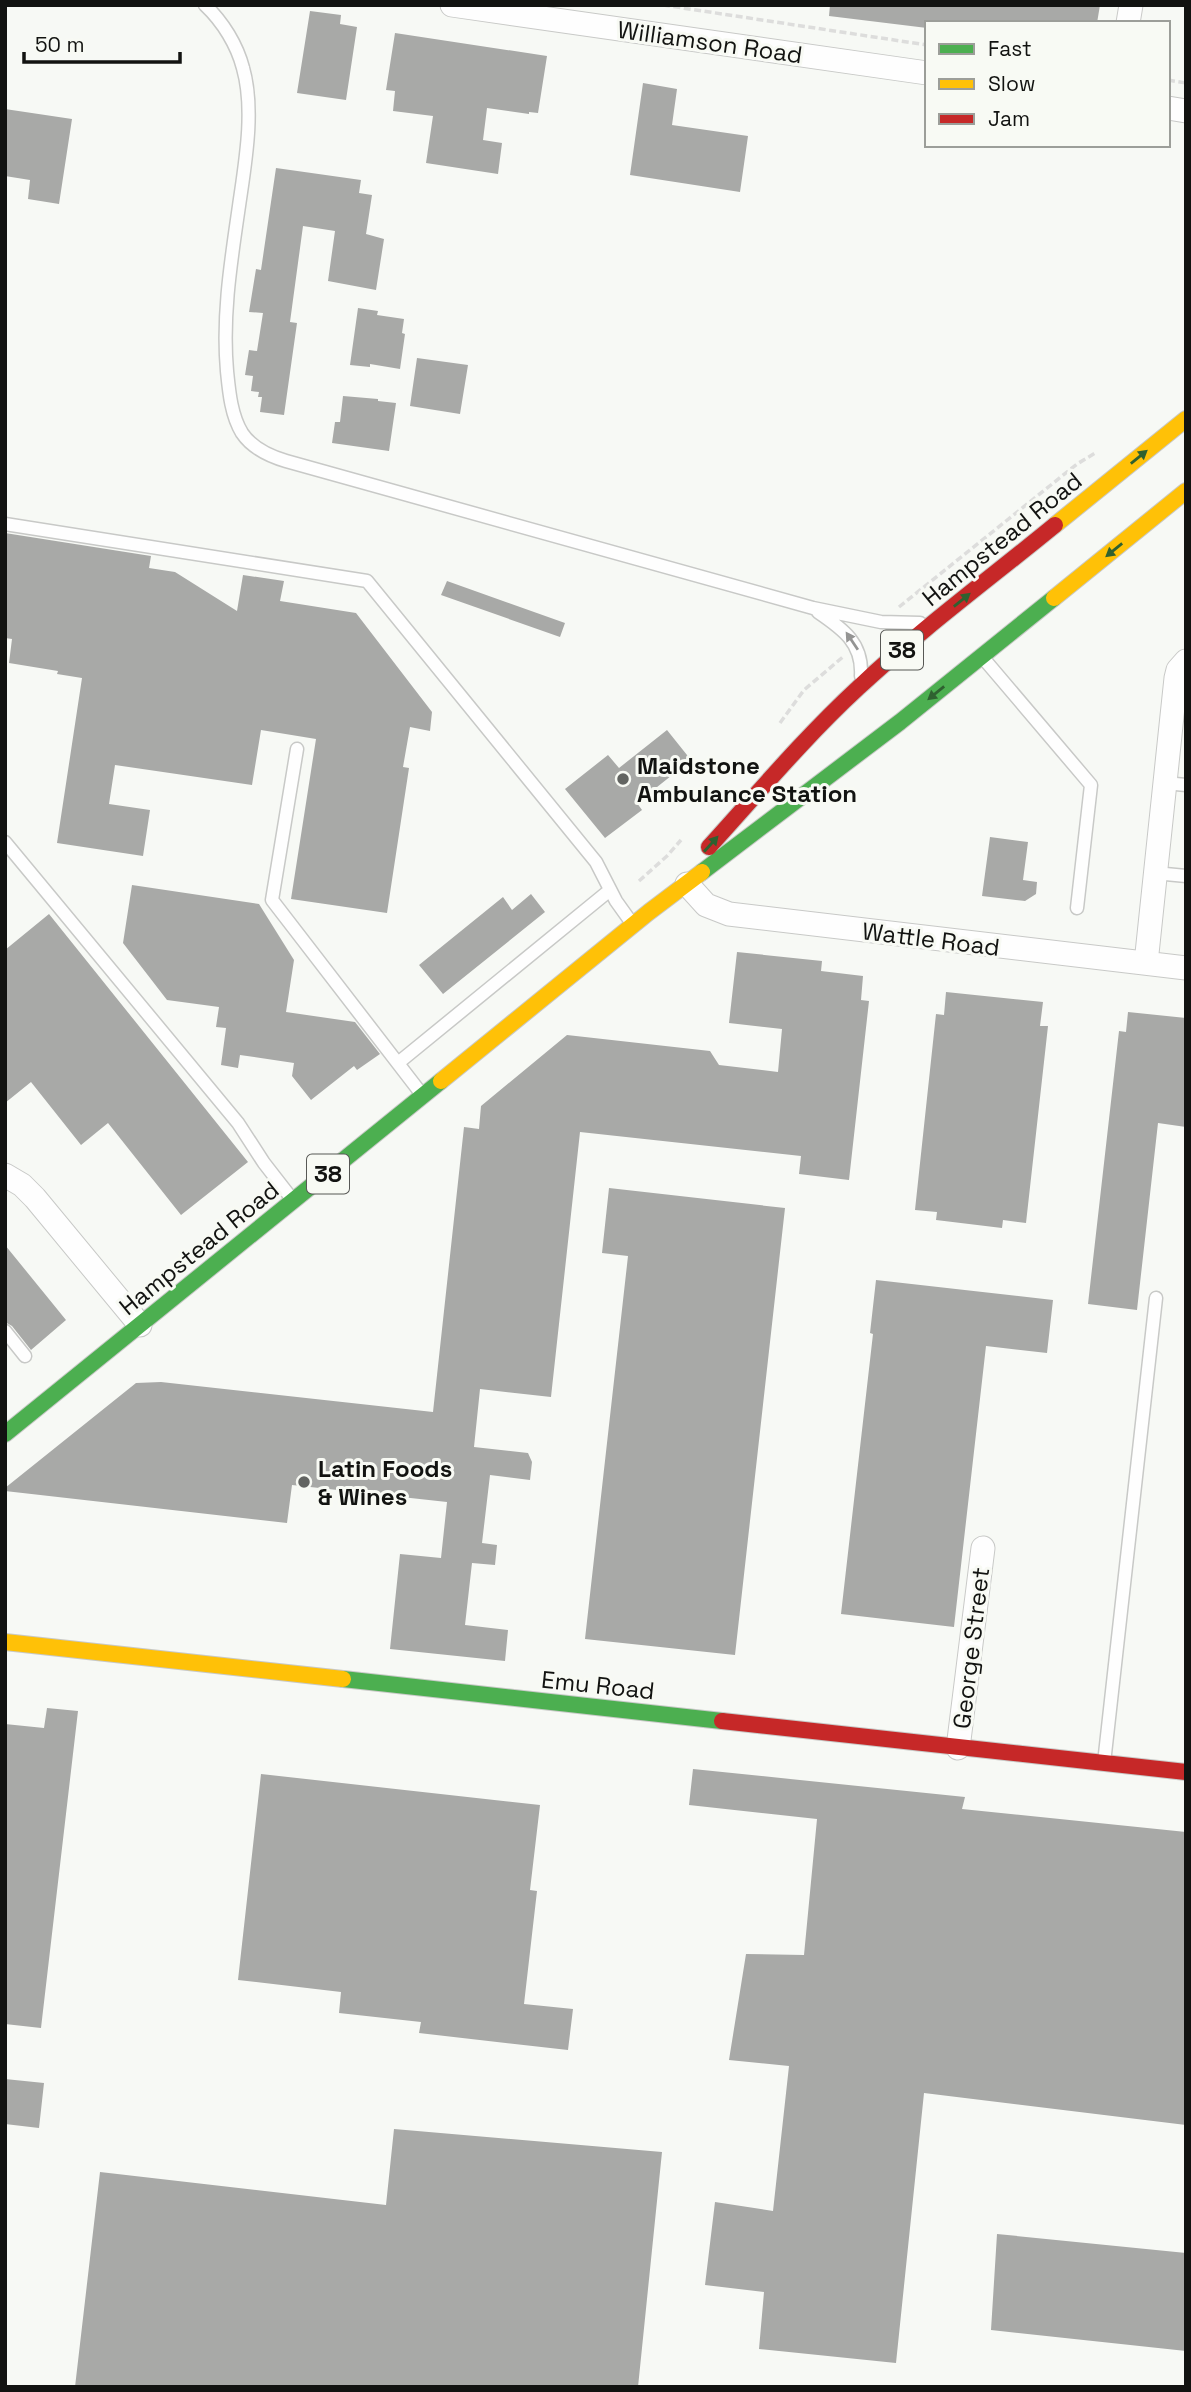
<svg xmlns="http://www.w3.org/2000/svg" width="1191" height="2392" font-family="'Space Grotesk',sans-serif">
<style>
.building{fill:#a8a9a7}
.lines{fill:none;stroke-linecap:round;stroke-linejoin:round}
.lane-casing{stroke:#c8c9c7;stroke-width:15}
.street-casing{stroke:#c8c9c7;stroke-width:25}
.fast-casing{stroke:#c8c9c7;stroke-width:18}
.slow-casing{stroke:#c8c9c7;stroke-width:18}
.jam-casing{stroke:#c8c9c7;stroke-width:18}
.path{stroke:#dddddc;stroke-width:3.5;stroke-dasharray:7 3.5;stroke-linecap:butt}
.lane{stroke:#fefefe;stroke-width:12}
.street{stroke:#fefefe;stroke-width:23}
.fast{stroke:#4caf50;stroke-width:16}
.slow{stroke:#ffc107;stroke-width:16}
.jam{stroke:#c62828;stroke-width:16}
.oneway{fill:#2f6130}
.oneway2{fill:#949493}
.poi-dot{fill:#626461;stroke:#f8faf4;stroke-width:2.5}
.labels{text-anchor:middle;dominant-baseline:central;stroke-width:6;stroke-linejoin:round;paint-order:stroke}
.shield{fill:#f8faf4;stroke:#575855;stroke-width:2}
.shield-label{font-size:23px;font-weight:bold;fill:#121311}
.street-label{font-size:24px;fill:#121311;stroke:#f8faf4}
.poi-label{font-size:24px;font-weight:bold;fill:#121311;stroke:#f8faf4;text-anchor:start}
</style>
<rect width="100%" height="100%" fill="#f7f9f5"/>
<path class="building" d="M830,5H1100L1097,23H927V28L829,16Z
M310,11L341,15L340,24L357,27L346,100L297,93Z
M395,33L547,56L538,113L529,112V114L487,108L483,140L502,143L498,174L426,163L433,116L393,111L395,91L386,90Z
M643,83L677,89L672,125L748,136L740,192L630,175Z
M5,109L72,119L59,204L28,199L30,180L5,176Z
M276,168L361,180L359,193L372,195L366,234L384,239L376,290L328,281L335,231L303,226L290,322L297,323L284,415L260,412L262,397H258L259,392L251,391L253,376L245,375L249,350L257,351L263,313L249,312L256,269L261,270Z
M358,308L378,311L377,315L404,319L402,333L405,334L400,369L370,364V367L350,365Z
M417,358L468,365L460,414L410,406Z
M343,396L378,399V401L396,403L389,451L332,443L335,422H340Z
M5,533L151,556L149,568L175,572L237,611L243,575L284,581L280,601L356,613L432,712L430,731L410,727L403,767L409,768L387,913L291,899L316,739L261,730L252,785L115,765L109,804L150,810L143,856L57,843L82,678L57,674L58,671L9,663L12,639L5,638Z
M447,581L565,623L560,637L441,595Z
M667,730L691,760L637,803L642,810L605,838L565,789L608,755L619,768Z
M990,837L1028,842L1023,880L1037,882L1036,894L1025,901L982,896Z
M132,885L259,904L294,960L286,1012L355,1022L380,1054L357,1070L354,1066L311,1100L292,1076L294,1063L240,1055L238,1068L221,1065L226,1028L216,1027L219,1007L167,1000L123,943Z
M531,894L545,912L443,994L419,965L503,897L512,910Z
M49,914L248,1162L181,1215L108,1123L81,1145L31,1082L5,1103V950Z
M737,952L822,961L821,971L863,976L861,1000L869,1001L849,1180L799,1174L801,1156L580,1132L551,1397L480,1389L474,1447L528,1453L532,1462L530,1480L490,1475L482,1543L497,1545L495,1565L472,1563L465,1625L508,1630L505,1661L390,1649L400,1554L441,1558L447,1502L292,1485L287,1523L5,1491V1488L136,1383L161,1382L433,1412L464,1127L479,1129L481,1106L567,1035L710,1051L719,1065L778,1072L782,1029L729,1023Z
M946,992L1043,1002L1040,1026H1048L1026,1223L1003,1220L1002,1228L936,1220L937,1212L915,1210L936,1014L944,1015Z
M1128,1012L1186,1018V1127L1158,1123L1137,1310L1088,1304L1119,1031L1126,1032Z
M609,1188L785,1208L735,1655L585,1639L628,1256L602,1253Z
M5,1245L66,1320L31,1350L12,1326L5,1322Z
M876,1280L1053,1300L1047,1353L986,1346L954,1627L841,1614L873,1334L870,1333Z
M47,1708L78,1711L41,2028L5,2024V1724L44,1728Z
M693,1769L965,1797L962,1809L1186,1832V2125L924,2093L896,2363L759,2349L764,2292L705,2285L715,2202L773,2211L789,2066L729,2060L746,1954L804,1955L817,1819L689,1805Z
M261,1774L540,1805L530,1890L537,1891L524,2004L573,2009L568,2050L419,2033L421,2022L339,2013L341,1992L238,1980Z
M5,2079L44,2083L39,2128L5,2124Z
M394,2129L662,2152L638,2387H75L100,2172L386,2205Z
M997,2234L1186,2253V2351L991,2330Z"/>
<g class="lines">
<defs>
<path id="lane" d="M205,5C223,22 237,45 243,68C255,110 245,164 239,206C231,261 222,316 227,371C229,391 231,415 242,433C252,448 269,456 286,461L813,608L881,622L920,623
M5,524L367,581L596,862L616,901L631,922
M818,612C843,629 863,643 861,676
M984,659L1091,785L1077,908
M297,749L272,900L420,1092
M1165,783L1186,785
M5,842L238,1123L264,1163L292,1199
M1155,873L1186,876
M398,1063L610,890
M5,1331L25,1356
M1104,1763L1156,1298"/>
<path id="street" d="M452,5L927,73
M1128,23L1131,5
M1168,108L1186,111
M687,884L706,905L729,914L1186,968
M1146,963L1176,678L1178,670L1186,661
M5,1175L22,1185L35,1198L140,1325
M958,1748L983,1548"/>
<path id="fast" d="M702,872L900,722L1054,598
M5,1434L441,1081
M343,1679L722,1721"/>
<path id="slow" d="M1055,525L1186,419
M1054,598L1186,491
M441,1081L649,912L702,872
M5,1642L343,1679"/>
<path id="jam" d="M709,847C758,793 805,737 858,688C920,630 989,579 1055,525
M722,1721L1186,1772"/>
</defs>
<use href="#lane" class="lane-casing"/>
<use href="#street" class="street-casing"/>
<use href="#fast" class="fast-casing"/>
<use href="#slow" class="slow-casing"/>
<use href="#jam" class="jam-casing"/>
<path class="path" d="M663,5L927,45
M1168,80L1186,83
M899,607L1077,464L1097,452
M780,723L804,690L844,656
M639,881L667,856L681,840"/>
<use href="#lane" class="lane"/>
<use href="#street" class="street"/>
<use href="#fast" class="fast"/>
<use href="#slow" class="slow"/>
<use href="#jam" class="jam"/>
</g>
<defs><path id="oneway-solid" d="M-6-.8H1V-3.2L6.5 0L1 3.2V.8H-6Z" transform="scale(1.75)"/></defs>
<g class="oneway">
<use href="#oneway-solid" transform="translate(1139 457) rotate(-39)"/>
<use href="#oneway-solid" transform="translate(1114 550) rotate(141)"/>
<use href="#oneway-solid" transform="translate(962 600) rotate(-39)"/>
<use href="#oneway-solid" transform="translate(936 693) rotate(141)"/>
<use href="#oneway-solid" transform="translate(711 844) rotate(-48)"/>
</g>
<use class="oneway2" href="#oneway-solid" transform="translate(852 641) rotate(-124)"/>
<g class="poi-dot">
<circle cx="623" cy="779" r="7"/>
<circle cx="304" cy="1482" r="7"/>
</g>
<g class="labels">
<g class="shield">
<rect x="881" y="630.5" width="42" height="39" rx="5"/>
<rect x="307" y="1154.5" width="42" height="39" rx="5"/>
</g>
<g class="shield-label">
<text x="902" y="650">38</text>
<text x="328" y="1174">38</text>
</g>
<g class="street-label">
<text transform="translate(710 42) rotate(8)">Williamson Road</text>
<text transform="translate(1002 539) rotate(-39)">Hampstead Road</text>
<text transform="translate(931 939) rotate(7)">Wattle Road</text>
<text transform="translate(199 1248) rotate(-39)">Hampstead Road</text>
<text transform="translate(971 1648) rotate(-83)">George Street</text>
<text transform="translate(598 1685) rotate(6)">Emu Road</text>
</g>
<g class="poi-label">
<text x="637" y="765">Maidstone<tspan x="637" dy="28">Ambulance Station</tspan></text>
<text x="318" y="1468">Latin Foods<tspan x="318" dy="28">&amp; Wines</tspan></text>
</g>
</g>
<rect width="1191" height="2392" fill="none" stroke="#121311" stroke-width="14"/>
<rect x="925" y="21" width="245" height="126" fill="#f8faf4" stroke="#9c9e99" stroke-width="2"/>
<rect x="939" y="44" width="35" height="10" fill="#4caf50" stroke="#9c9e99" stroke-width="2"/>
<text x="988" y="56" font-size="21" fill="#121311">Fast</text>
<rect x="939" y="79" width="35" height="10" fill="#ffc107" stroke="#9c9e99" stroke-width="2"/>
<text x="988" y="91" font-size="21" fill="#121311">Slow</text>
<rect x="939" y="114" width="35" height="10" fill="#c62828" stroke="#9c9e99" stroke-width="2"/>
<text x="988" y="126" font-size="21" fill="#121311">Jam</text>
<path d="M24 52v10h156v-10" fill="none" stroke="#121311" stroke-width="3.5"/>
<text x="35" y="52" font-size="21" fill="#121311" stroke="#f8faf4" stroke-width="5" paint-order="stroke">50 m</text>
</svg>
